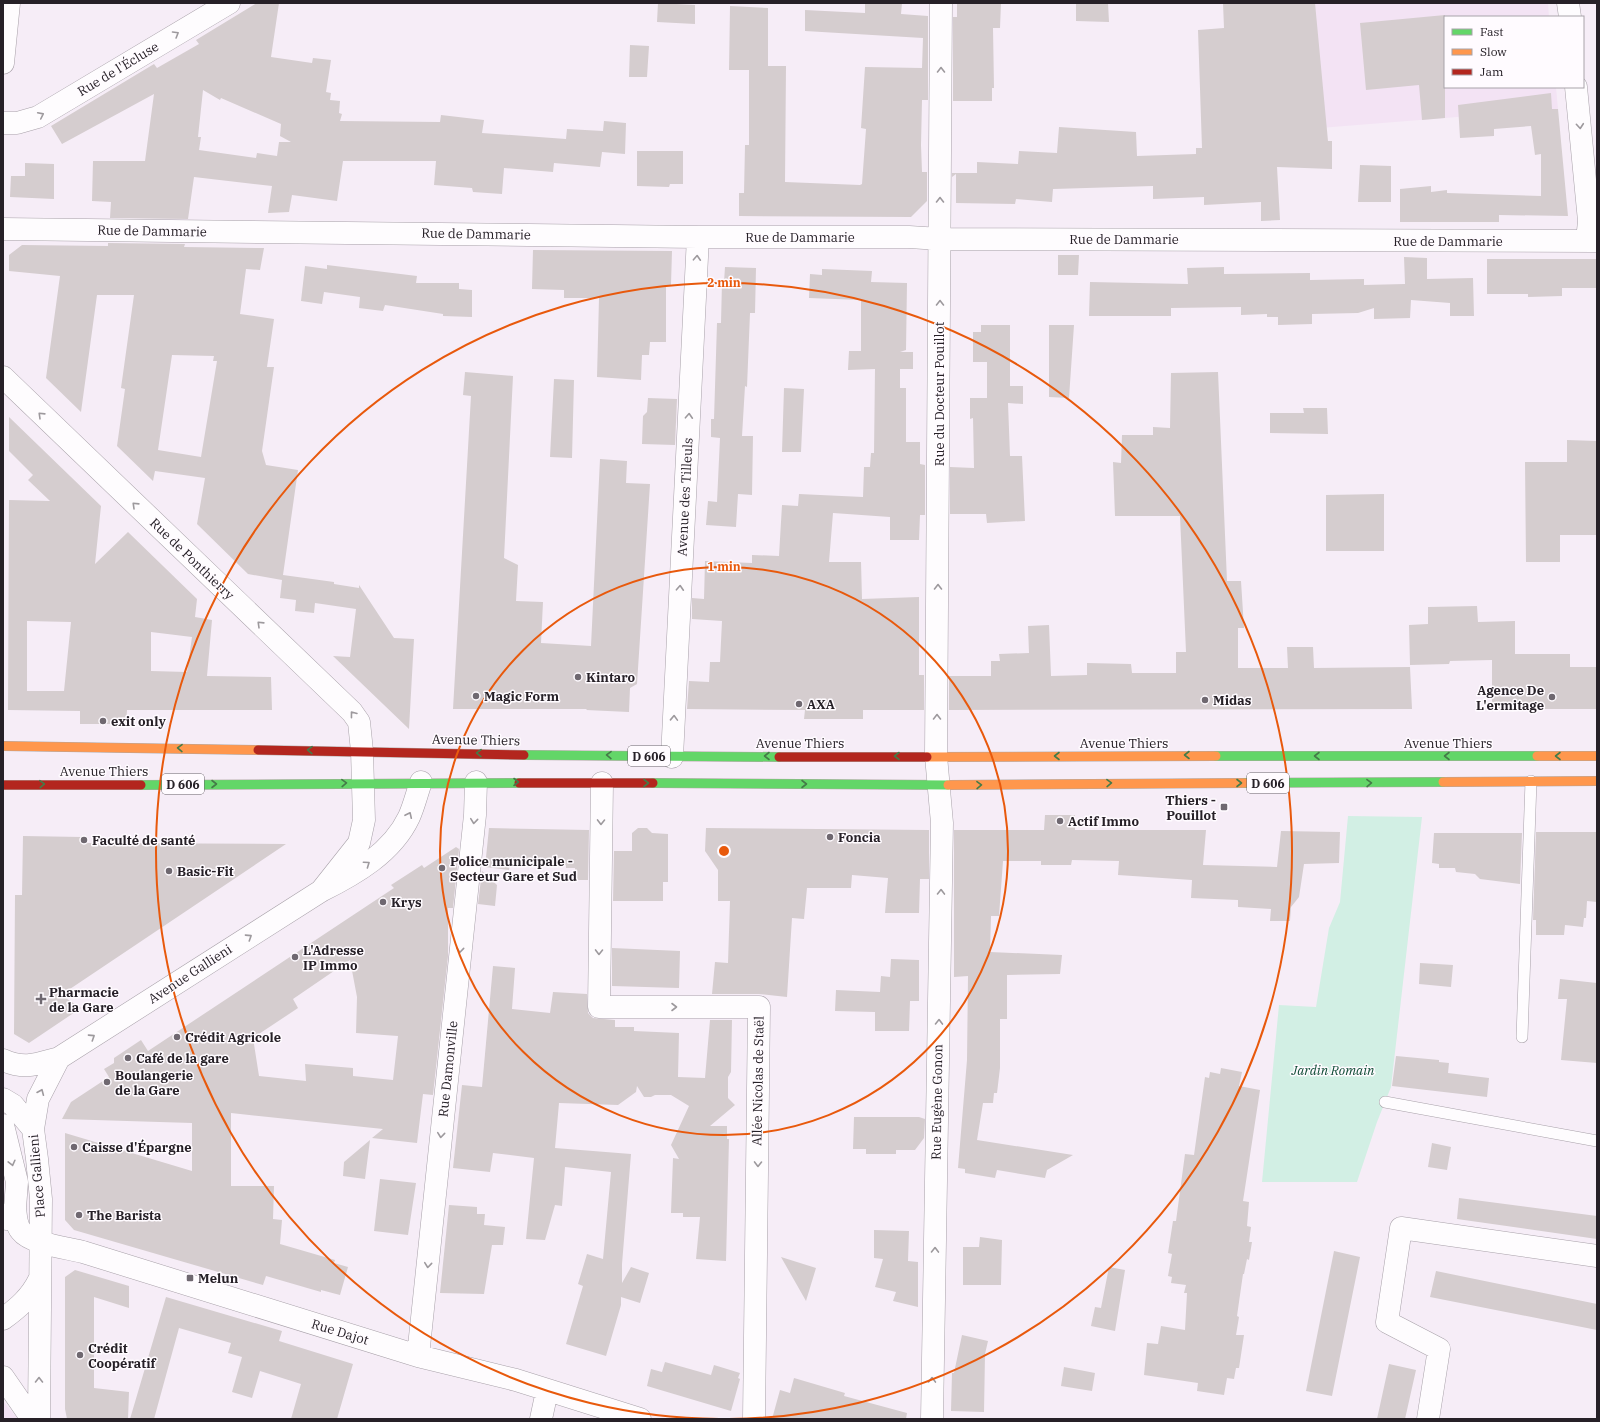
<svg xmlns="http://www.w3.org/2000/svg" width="1600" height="1422" font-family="'IBM Plex Serif',serif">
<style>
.built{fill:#f3e3f4}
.green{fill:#d2efe4}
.building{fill:#d5cdcf;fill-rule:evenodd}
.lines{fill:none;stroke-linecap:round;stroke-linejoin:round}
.lane-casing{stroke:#a8a1a9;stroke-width:12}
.street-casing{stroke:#a8a1a9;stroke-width:23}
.fast-casing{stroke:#aea6a1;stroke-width:10}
.slow-casing{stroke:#aea6a1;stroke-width:10}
.jam-casing{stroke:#aea6a1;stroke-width:10}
.lane{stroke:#fefcfe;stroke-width:11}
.street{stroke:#fefcfe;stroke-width:22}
.fast{stroke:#63d668;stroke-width:9}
.slow{stroke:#ff974d;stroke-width:9}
.jam{stroke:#b3261e;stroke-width:9}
.oneway{stroke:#9d999d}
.oneway2{stroke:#447b48}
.ring{fill:none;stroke:#e8590c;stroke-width:2}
.poi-dot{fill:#6f6870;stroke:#fffbff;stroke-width:1.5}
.labels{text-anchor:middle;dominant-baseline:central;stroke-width:3;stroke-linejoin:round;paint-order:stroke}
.shield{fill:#fffbff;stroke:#676268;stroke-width:1}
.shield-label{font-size:12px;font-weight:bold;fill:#262027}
.street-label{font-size:13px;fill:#262027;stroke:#fffbff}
.poi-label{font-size:13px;font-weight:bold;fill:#262027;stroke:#fffbff;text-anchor:start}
.park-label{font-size:13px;font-style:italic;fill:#0d4a34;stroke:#fffbff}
.centre{fill:#e8590c;stroke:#fffbff;stroke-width:2}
.ring-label{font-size:12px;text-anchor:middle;font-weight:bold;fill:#e8590c;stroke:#fffbff;stroke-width:3;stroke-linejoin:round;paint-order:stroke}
</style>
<rect width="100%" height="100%" fill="#f6edf7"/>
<path class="built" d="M1252,3H1548L1549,17H1445V87H1556L1558,109L1258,133Z
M3,1401L17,1418V1419H3Z"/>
<path class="green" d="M1348,816L1422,817L1391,1087L1377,1122L1357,1182H1262L1279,1005L1316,1007L1329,928L1340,902Z"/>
<path class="building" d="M257,3H279L271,57L312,63L313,58L331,60L326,92L331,93L330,100L340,101L339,113L342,114L340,121L440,122L441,115L484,120L482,133L566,139L567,129L603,131L604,121L626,123L625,154L602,152L600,167L554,163L553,172L504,168L502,194L473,192L472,188L434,185L436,161H343L337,201L292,195L289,212L268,213L272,186L194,177L188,219L110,218L111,202L92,201L93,161H145L154,94L62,144L51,126L154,64L157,68L199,44L196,40ZM203,90L220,100L221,98L281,124L280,136L291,142H279L277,156L257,153L256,158L199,150L201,137H198Z
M658,3L695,5V24L657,22Z
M865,3H902L901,14L928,16V100H922L921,145L922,172H927V201L911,217L739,216V193H744L745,145H749V70H729L730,6L768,8V66H786L785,182L860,185L862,184L866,129L861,128L865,67L922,68L923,38L805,31V10L865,13Z
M957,3H1001L1000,28H993L994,88H992V101H953V17H957Z
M1076,3H1108L1109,22L1076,21Z
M1223,3H1315L1328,141H1332V169L1277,167L1280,220L1261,221V202L1204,205V197L1153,199V186L1053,189L1052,202L1016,199L1015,204L956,203V174L952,177V173H977V162L1018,164L1019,151L1057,153L1059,127L1136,132L1137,156L1196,154V148H1202L1198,30L1224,28Z
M1445,15V118L1422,120L1419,85L1366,90L1360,23Z
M630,45L649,46L647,77H629Z
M1551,93L1552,109H1558L1568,216L1499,215V222H1400V189L1431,186V192L1447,190V193L1541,196V154L1535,155L1531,126L1494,129V136L1460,138L1458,105Z
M637,151H683V184H670L669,187L637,186Z
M25,163L54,164V199L10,197L11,176H25Z
M1360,165L1391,166V202H1358Z
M108,243L185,244L184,247L264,248L260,270L246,269L240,314L274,319L267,367H274L262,451L266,465L298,470L283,575L334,582V584L359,588V585L394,638L414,639L409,729L333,656L350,657L356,609L315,603L314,613L295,611L296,600L280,598L282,580L248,574L197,524L205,478L155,471L153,481L117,446L125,389L121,388L134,295H97L81,412L46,378L60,276L9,271V255L22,245L108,246ZM172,355L214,356L213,361H217L201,457L158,450Z
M533,250L672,251L671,285H666V342H650L649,355H642L641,380L597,377L599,298H564V290L532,289Z
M1058,255H1079L1078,275H1058Z
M1404,257L1427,258V279L1473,278L1474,316H1450V303L1411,300L1410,318L1374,319V308L1358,313L1312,314V324L1278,325V317H1267V314L1241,315V307L1171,308V316H1089L1090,282L1188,284L1187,268L1224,267V274L1310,273V280L1364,279V285L1405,284Z
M1487,259H1597V288H1562V296L1528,297V294H1487Z
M327,265L417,276L416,283H459V289L472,290V317L443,316V314L385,305L383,311L359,308L360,297L324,292L322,304L301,301L305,266L327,269Z
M725,267L756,268L755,313H750L747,387L745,386L742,436H753L752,495L738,494L736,527L706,525L708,501L717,502L720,438L711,437V419H714L717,323H721L722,282H724Z
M822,269L872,271L871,282L907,283L906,350L900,352H913V369H900V388H906V442H920V464L925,465V515H920L919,540H890V517L833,513L829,562H861L862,599L919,597V675H924V710H863V719H804L805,710L687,709L689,681L709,682L710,662H720L722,621L692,619V598L704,599L705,561L752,563V555L779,556L782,505L798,506L799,494L863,497L864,467H870L871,453H874L875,369L848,370L849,351H861V300L809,298L810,274L822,275Z
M981,325H1010V386H1023V404L1008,403L1010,456H1022L1025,521L987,523L986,514H950V467L974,468L973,418L970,419V398H987V362H973V332H981Z
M1049,325H1074L1069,398L1049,397Z
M465,372L513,376L504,558L518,565L516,601L543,602L541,643L591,646L600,459L627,461L626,483L650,484L637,684L630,688L629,712L586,710L587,709H453L471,396L463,395Z
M1218,372L1227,581H1241L1244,628H1238V668H1288L1287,647H1313L1314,668L1410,667L1412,709L949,710V676H991V661H1000L999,654L1029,653L1028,626L1049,625L1051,676L1087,675V663L1131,664L1132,673H1176V652H1186L1180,516H1115L1113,462L1121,463L1122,435H1153V427L1170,428L1171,373Z
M554,379L574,380L572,458L550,457Z
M784,388L804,389L801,452H782Z
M648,398L677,399L675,445L642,444L643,416L647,412Z
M1303,408H1327L1328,434L1270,433V413H1304Z
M9,417L101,506L95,564L128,532L197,599L195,617L212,620L207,676L271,677L272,710H127L126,724H80V711L8,710L9,500L50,501L28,480L33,475L9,451ZM27,621L71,622L64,691H27ZM151,632L192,637L187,672L151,671Z
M1567,440L1597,441V535H1560V562H1526L1525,462H1567Z
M1384,494V551H1326V495Z
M1477,606L1478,622L1515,621V654H1570V667H1597V709H1492V660L1450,661L1449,664L1410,665L1409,625L1428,624V607Z
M1045,815H1075V830H1206L1203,865L1277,867L1281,831L1340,832L1339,863L1304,864L1299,897L1291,907L1290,921H1270L1271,909L1238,907V900L1191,898L1192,880L1118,875L1119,861L1072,860L1071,865H1041V861H1003L999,916H991L990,952L1062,955L1060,974L1007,975V1019H1000V1068L997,1093H994L993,1103H983L977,1140L1073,1155L1047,1170L1045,1178L997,1170L995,1178L965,1173V1169L958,1168L967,1060L968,976L954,977V830H1044Z
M489,828L589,830L588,880H575V868H566V865H556V861L519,860V862H510L509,870L485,867Z
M638,828H647L652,833L668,834V882H663V901H613L614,851H632V833Z
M706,828L929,830V879H920L919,913H885L888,878L852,875L851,888H807L804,919L792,918L787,997L759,994H712L715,962L728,963L730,901H718V870L705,851Z
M1536,832H1597V902L1587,901L1586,918H1584L1583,927L1565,925L1564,935H1536V920H1533Z
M1434,833H1522L1520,884L1480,879L1475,874L1456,872L1455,868H1439V864L1432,863Z
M23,836L82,837V843L286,844L61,995L81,1008L29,1043L14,1034L15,895H22Z
M456,847L459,849L453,908H448V956L433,1095L423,1094L417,1143L372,1138L383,1129L231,1113V1186H274L273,1219L282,1220L280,1244L335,1260L334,1263L348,1267L340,1295L321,1290V1292L266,1276L263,1285L74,1230L65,1220V1133L192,1171V1123L62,1119L71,1102L109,1077L104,1069L114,1063V1058L141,1040L148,1051L394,888L391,885L422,865L424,868ZM350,960L357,997L356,1033L398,1036L393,1080L353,1076V1068L305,1064L306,1081L259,1076L253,1038L298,1008L293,999Z
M482,871L497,885L495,906L478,904Z
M612,948L680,951L679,988L612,986Z
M891,959L919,960V1001H910L909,1031H875V1012L835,1011L836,990L880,992L881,976L890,977Z
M1420,963L1453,965L1451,987L1419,984Z
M493,966L515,968L512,1009L550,1013L553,992L587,994L588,1013L593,1018L615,1020V1027H634V1031L679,1033L678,1077L705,1078L710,1020H732L731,1072L728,1077V1098L735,1105L710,1126H727V1139H729L726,1261L696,1259L700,1217H683V1213H671L673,1158L679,1159L671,1145L689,1106L671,1095H655L651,1097H644L637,1086L636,1092L618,1105L559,1103L555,1148L631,1154L622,1264V1283L631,1267L649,1273L640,1303L621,1297V1305L606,1356L566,1344L583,1286L578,1284L587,1254L603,1259L611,1172L565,1167L562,1206L555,1205L545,1240L526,1239L534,1158L493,1153L490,1172L453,1168L462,1085L482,1087Z
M1560,979L1597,983V1063L1561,1060L1567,999H1558Z
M1396,1056L1439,1060V1062L1449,1063L1448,1073L1489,1078L1487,1097L1392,1086Z
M1221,1068L1242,1072L1239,1086L1260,1090L1243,1201L1249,1202L1247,1226L1251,1227L1249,1242H1252L1249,1260L1247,1259L1244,1274H1243L1237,1316L1239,1317L1236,1335H1244L1239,1368H1236L1234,1379L1227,1378L1224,1395L1197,1391L1198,1383L1144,1375L1147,1343L1158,1344L1161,1326L1185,1330L1187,1293H1184L1186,1285L1171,1283L1172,1277L1168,1276L1172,1254L1168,1253L1173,1221H1176L1185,1154L1194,1155L1205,1077L1209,1078L1210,1072L1220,1074Z
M854,1117H919L925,1119L924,1138L915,1150H896V1154H866V1149H853Z
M370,1140L365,1179L343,1176L344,1162Z
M1432,1143L1451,1147L1447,1170L1428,1167Z
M380,1179L416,1183L408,1235L374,1231Z
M1459,1198L1597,1216V1239L1457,1219Z
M449,1205L477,1207V1214H485L484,1225L505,1227L503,1245H492L484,1294L440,1293Z
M874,1230L909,1231L908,1261L918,1262V1307L893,1301L896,1292L875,1287L883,1259L874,1258Z
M980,1237L1002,1240L1001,1285H963V1247H979Z
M1334,1251L1360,1257L1332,1396L1306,1391Z
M781,1257L816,1268L806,1301Z
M1109,1267L1125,1270L1115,1331L1091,1326L1095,1307L1101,1308Z
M75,1270L129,1286V1308L94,1297V1388L129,1392L128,1419H67L65,1409V1277Z
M1436,1271L1597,1304V1330L1430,1297Z
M166,1297L282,1331L279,1341L353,1364L337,1419H291L301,1384L260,1371L252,1398L232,1392L242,1357L228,1353L231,1343L179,1328L154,1419H130Z
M962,1335L988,1341L985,1354L984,1412L951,1411L952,1373H954Z
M665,1362L711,1375L714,1365L740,1373L738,1378L740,1379L731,1411L647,1386L651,1369L662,1372Z
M1389,1364L1416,1370L1405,1419H1377Z
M1064,1367L1095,1373L1092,1391L1061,1386Z
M794,1378L845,1393L844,1396L907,1413L906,1419H772L780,1390L790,1393Z"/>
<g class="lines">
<defs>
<path id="lane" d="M1522,1037L1531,781
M1385,1102L1597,1141"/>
<path id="street" d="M1568,3L1570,17
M3,63L9,3
M1576,87L1589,221L1587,241
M3,123H17L38,117L229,3
M3,229L698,237H909L940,239L1597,241
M3,377L352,712L359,722L362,751L364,820L359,843L321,891
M672,757L698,237
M602,783L599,1007H759L754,1419
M3,1060C25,1070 37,1064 59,1058L321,891C355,874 392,853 409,817C414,806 417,793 421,782
M3,1099L13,1105L33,1129L37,1159L41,1199L39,1419
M3,1125L17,1182L15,1208L6,1219
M33,1129L38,1099L59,1058
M15,1208C16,1216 16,1225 21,1231C31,1244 68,1248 83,1252L418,1356L516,1380L640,1419
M3,1319C18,1308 31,1297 39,1280
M418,1356L475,815L476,782
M3,1377L32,1419
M541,1419L547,1391
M932,1419L942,823L936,756L941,3
M1428,1419L1439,1349L1387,1322L1401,1228L1597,1256"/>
<path id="fast" d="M524,755L779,757
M1216,756H1537
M653,783L948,785
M1245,783L1443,782
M141,785L519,783"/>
<path id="slow" d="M3,746L258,750
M1537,756H1597
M927,757L1216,756
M1443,782L1597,781
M948,785L1245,783"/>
<path id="jam" d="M258,750L524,755
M779,757H927
M519,783H653
M3,785H141"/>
</defs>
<use href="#lane" class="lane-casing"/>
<use href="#street" class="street-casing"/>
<use href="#fast" class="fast-casing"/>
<use href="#slow" class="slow-casing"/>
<use href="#jam" class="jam-casing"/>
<use href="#lane" class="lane"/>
<use href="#street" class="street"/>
<use href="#fast" class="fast"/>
<use href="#slow" class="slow"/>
<use href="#jam" class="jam"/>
</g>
<defs><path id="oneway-chevron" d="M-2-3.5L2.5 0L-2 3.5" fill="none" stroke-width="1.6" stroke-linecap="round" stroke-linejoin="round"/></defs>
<g class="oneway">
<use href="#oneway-chevron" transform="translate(176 34) rotate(-31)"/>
<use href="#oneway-chevron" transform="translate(941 70) rotate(-90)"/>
<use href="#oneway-chevron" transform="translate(41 115) rotate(-26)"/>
<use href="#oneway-chevron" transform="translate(1580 126) rotate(85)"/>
<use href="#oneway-chevron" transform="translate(940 200) rotate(-90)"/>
<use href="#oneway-chevron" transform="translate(697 258) rotate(-87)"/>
<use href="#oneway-chevron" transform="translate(940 303) rotate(-90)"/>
<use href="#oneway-chevron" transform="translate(41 415) rotate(-136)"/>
<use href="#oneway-chevron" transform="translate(689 416) rotate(-87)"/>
<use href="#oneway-chevron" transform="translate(135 505) rotate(-136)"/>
<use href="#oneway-chevron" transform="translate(938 587) rotate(-90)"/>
<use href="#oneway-chevron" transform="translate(680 588) rotate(-87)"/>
<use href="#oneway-chevron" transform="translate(260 624) rotate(-136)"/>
<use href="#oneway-chevron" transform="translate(353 714) rotate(-128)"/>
<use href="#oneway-chevron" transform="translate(937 717) rotate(-90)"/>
<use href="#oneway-chevron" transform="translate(674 718) rotate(-88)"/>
<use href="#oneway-chevron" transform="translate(409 815) rotate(-65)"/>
<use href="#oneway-chevron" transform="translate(474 821) rotate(96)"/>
<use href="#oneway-chevron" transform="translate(601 822) rotate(91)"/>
<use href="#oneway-chevron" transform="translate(367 864) rotate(-35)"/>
<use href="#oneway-chevron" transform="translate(941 892) rotate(-89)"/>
<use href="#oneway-chevron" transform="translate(249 937) rotate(-33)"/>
<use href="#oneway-chevron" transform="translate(460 950) rotate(96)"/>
<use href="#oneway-chevron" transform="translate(599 952) rotate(91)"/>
<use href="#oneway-chevron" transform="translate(674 1007)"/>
<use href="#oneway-chevron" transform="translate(939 1022) rotate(-89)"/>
<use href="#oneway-chevron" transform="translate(92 1037) rotate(-33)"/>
<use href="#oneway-chevron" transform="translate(41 1092) rotate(-67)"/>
<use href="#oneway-chevron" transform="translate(441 1135) rotate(96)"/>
<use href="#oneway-chevron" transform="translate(12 1163) rotate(76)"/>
<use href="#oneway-chevron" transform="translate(758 1164) rotate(91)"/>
<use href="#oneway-chevron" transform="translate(935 1250) rotate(-89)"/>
<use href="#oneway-chevron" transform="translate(428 1265) rotate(96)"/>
<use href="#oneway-chevron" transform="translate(39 1380) rotate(-90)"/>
<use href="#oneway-chevron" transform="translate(932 1380) rotate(-89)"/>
</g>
<g class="oneway2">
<use href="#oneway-chevron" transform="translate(180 748) rotate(-179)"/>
<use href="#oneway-chevron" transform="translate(310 750) rotate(-179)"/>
<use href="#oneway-chevron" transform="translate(479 753) rotate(-179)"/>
<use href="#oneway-chevron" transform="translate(609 755) rotate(-179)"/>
<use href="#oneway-chevron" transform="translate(1187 755) rotate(-180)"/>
<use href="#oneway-chevron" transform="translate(767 756) rotate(180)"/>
<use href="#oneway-chevron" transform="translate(897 756) rotate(180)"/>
<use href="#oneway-chevron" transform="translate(1057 756) rotate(180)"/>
<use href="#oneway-chevron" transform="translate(1317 756) rotate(-180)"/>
<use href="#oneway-chevron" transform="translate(1447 756) rotate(-180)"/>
<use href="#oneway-chevron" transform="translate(1558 756) rotate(180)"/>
<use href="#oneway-chevron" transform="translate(516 782)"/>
<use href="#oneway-chevron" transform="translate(344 783) rotate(-2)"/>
<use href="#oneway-chevron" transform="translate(646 783)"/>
<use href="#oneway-chevron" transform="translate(1109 783) rotate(-1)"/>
<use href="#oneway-chevron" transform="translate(1239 783)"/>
<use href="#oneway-chevron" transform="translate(1369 783) rotate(-1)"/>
<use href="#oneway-chevron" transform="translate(42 784) rotate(-3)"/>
<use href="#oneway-chevron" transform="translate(214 784)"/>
<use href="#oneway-chevron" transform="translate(804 784)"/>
<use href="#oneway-chevron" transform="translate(979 785) rotate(-1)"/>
</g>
<g class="ring">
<circle cx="724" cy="851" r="284"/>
<path d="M719 1419A568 568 0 1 1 729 1419"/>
</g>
<g class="poi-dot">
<circle cx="578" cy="677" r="4"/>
<circle cx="476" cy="696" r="4"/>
<circle cx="1552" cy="697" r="4"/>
<circle cx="1205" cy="700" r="4"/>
<circle cx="799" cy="704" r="4"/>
<circle cx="103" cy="721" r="4"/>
<rect x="1220" y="803" width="8" height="8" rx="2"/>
<circle cx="1060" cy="821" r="4"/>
<circle cx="830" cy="837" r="4"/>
<circle cx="84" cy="840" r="4"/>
<circle cx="442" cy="868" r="4"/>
<circle cx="169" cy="871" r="4"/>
<circle cx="383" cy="902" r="4"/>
<circle cx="295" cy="957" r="4"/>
<path d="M39 993h4v4h4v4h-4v4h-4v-4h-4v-4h4z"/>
<circle cx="177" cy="1037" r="4"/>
<circle cx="128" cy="1058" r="4"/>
<circle cx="107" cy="1082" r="4"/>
<circle cx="74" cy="1147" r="4"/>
<circle cx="79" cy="1215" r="4"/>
<rect x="186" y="1274" width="8" height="8" rx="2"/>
<circle cx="80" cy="1355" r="4"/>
</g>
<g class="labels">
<g class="shield">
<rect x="628" y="746" width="42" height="20" rx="3"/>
<rect x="1247" y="773" width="42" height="20" rx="3"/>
<rect x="162" y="774" width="42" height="20" rx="3"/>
</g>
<g class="shield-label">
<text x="649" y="756">D 606</text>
<text x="1268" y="783">D 606</text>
<text x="183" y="784">D 606</text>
</g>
<g class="street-label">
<text transform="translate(118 69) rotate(-31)">Rue de l'Écluse</text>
<text transform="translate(152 231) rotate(1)">Rue de Dammarie</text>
<text transform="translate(476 234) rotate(1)">Rue de Dammarie</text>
<text x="800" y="237">Rue de Dammarie</text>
<text x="1124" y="239">Rue de Dammarie</text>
<text x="1448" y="241">Rue de Dammarie</text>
<text transform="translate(939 394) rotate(-90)">Rue du Docteur Pouillot</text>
<text transform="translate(685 497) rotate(-87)">Avenue des Tilleuls</text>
<text transform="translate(192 559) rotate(44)">Rue de Ponthierry</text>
<text transform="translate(476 740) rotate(1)">Avenue Thiers</text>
<text x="800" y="743">Avenue Thiers</text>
<text x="1124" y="743">Avenue Thiers</text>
<text x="1448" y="743">Avenue Thiers</text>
<text x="104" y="771">Avenue Thiers</text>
<text transform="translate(190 974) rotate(-33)">Avenue Gallieni</text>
<text transform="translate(448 1069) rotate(-84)">Rue Damonville</text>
<text transform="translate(758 1081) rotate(-89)">Allée Nicolas de Staël</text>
<text transform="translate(937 1102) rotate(-89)">Rue Eugène Gonon</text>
<text transform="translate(37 1176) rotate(-95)">Place Gallieni</text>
<text transform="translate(340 1332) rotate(17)">Rue Dajot</text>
</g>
<g class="poi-label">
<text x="586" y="677">Kintaro</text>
<text x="1544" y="690" text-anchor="end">Agence De<tspan x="1544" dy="15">L'ermitage</tspan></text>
<text x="484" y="696">Magic Form</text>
<text x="1213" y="700">Midas</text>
<text x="807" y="704">AXA</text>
<text x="111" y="721">exit only</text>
<text x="1216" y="800" text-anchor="end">Thiers -<tspan x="1216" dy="15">Pouillot</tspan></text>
<text x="1068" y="821">Actif Immo</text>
<text x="838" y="837">Foncia</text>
<text x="92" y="840">Faculté de santé</text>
<text x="450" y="861">Police municipale -<tspan x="450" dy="15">Secteur Gare et Sud</tspan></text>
<text x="177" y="871">Basic-Fit</text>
<text x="391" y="902">Krys</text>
<text x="303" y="950">L'Adresse<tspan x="303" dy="15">IP Immo</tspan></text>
<text x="49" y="992">Pharmacie<tspan x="49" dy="15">de la Gare</tspan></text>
<text x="185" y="1037">Crédit Agricole</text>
<text x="136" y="1058">Café de la gare</text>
<text x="115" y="1075">Boulangerie<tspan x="115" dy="15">de la Gare</tspan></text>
<text x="82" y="1147">Caisse d'Épargne</text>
<text x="87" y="1215">The Barista</text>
<text x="198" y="1278">Melun</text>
<text x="88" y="1348">Crédit<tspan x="88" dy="15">Coopératif</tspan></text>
</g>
<g class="park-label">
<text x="1333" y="1070">Jardin Romain</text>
</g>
</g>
<circle cx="724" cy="851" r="6" class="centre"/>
<g class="ring-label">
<text x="724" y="287">2 min</text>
<text x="724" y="571">1 min</text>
</g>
<rect width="1600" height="1422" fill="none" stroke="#262027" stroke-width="8"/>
<rect x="1444" y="16" width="140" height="72" fill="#fffbff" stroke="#a8a3a9"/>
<rect x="1452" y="29" width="20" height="6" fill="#63d668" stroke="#a8a3a9"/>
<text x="1480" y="36" font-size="12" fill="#262027">Fast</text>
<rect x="1452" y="49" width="20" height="6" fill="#ff974d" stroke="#a8a3a9"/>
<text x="1480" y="56" font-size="12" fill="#262027">Slow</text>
<rect x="1452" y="69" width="20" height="6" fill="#b3261e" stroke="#a8a3a9"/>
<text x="1480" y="76" font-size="12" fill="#262027">Jam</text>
</svg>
